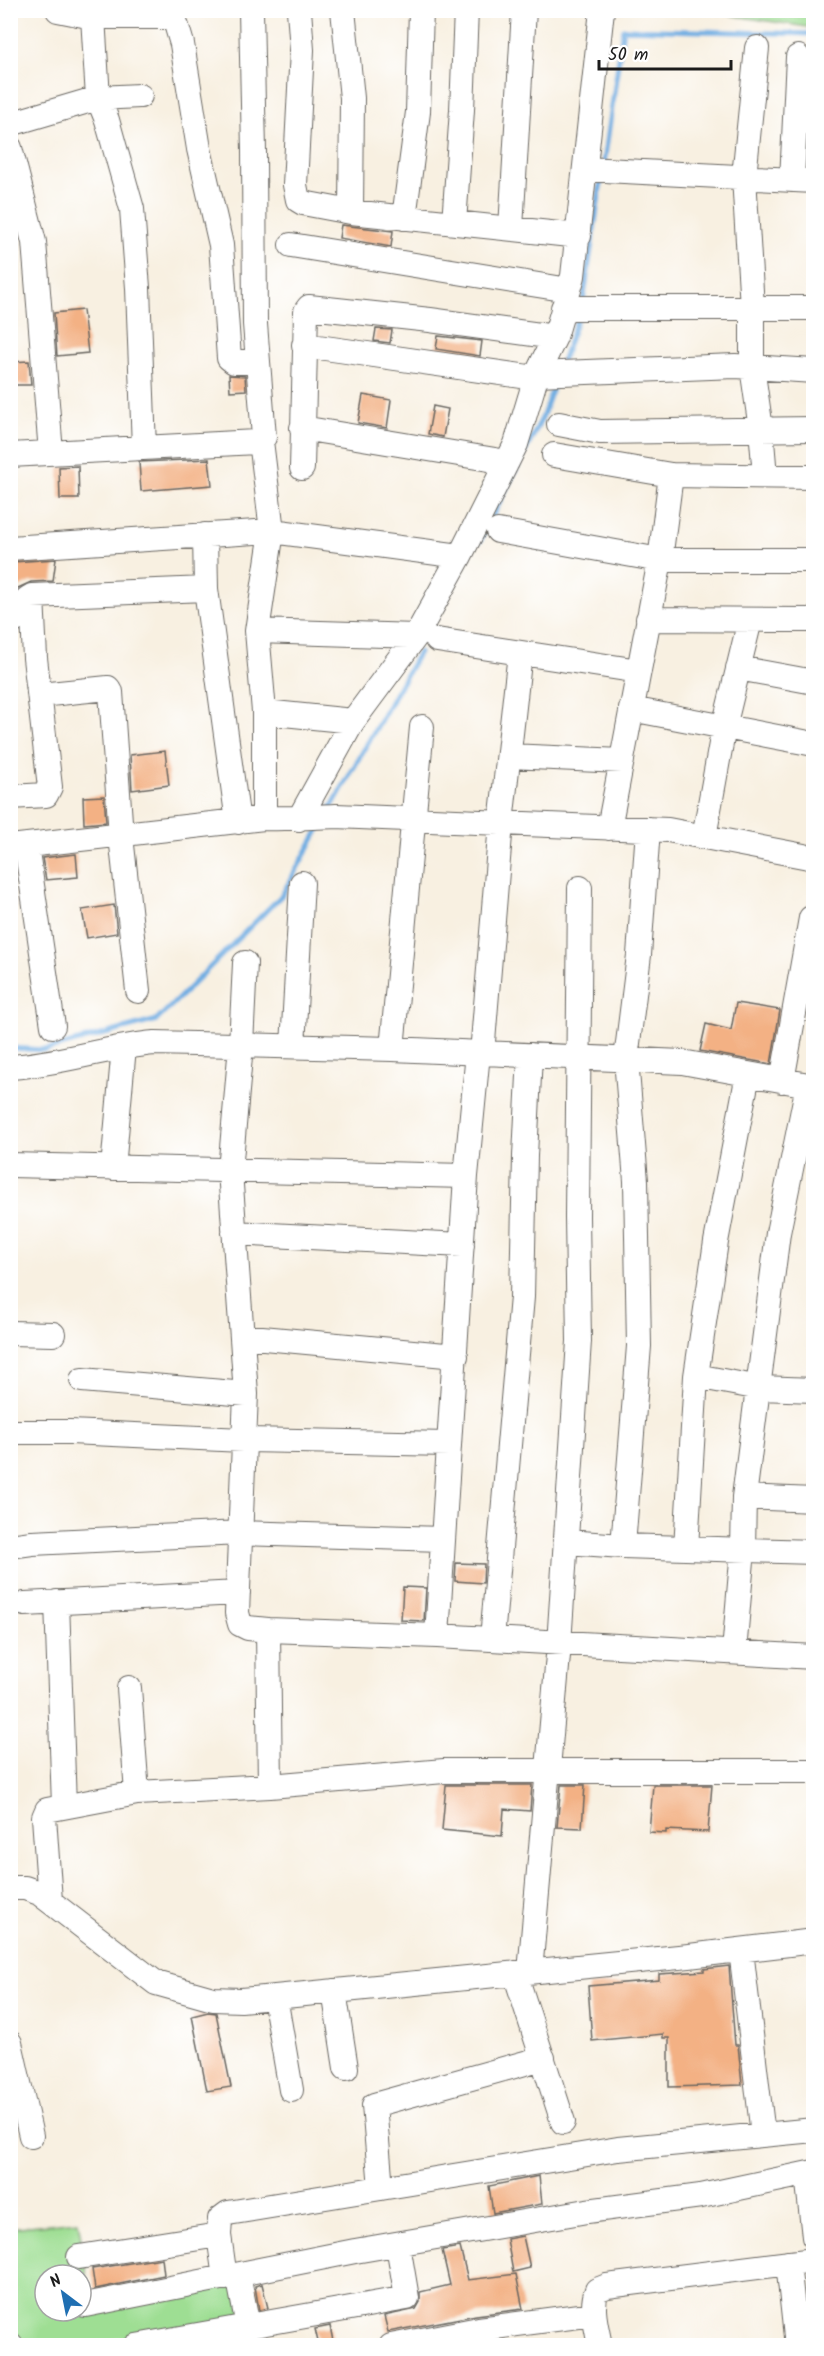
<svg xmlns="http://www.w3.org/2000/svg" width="824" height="2356" font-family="Kalam,sans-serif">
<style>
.green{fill:#9ede93;stroke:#5d7d58;stroke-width:1.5;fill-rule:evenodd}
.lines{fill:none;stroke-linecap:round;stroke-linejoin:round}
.stream{stroke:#70ade2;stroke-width:5}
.building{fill:#f3b184}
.minor-casing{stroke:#696661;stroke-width:26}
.minor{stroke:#fff;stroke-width:24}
</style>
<rect width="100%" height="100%" fill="#fff"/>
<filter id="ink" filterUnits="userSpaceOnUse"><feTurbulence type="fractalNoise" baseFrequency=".0167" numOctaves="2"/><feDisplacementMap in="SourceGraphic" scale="12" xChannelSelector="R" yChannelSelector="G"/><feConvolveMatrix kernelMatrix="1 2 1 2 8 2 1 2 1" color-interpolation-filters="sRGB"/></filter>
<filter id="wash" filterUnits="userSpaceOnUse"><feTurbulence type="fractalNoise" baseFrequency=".008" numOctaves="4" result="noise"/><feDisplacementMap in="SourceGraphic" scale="24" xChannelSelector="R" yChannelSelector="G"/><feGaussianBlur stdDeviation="1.35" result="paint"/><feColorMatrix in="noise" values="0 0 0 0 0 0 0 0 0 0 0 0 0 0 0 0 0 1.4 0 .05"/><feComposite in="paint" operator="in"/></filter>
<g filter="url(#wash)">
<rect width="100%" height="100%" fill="#f8f0e1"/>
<path class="green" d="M710,10L813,11V28L709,12Z
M78,2221L93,2309L234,2279L245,2325L99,2345H13L10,2335V2228ZM45,2275H81V2311H45Z"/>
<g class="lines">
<path class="stream" d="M604,163L623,29L814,34
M583,302L602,175
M560,367L579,314
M480,541L542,418L556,379
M331,808L419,652
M10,1048L45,1050L157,1020L282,895L322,824"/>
</g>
<g id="blocks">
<path class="building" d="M341,225L393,231L391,247L339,238Z
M83,310L88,353L57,356L54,313Z
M376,329L392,330L390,343L374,341Z
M438,336L482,341L480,356L436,349Z
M29,361L31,385H10V362Z
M229,375L245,376L246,390L230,391Z
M363,395L391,400L387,428L358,423Z
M433,406L448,409L443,437L428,434Z
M209,459L212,485L141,491L139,462Z
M78,466L79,499H60L59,467Z
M56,559L53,581L31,582L18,588H13V562Z
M165,751L169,785L132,790L130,755Z
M104,796L106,822L84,824L83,797Z
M76,854L78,877L46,880L42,858Z
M114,905L117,933L87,938L82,910Z
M736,1003L780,1010L771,1064L700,1051L706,1024L731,1030Z
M456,1563L484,1564L483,1583L455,1581Z
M403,1587L426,1588L424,1621L401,1620Z
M446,1785H532L530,1811L504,1809L502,1836L442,1830Z
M561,1785H585L582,1828L557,1827Z
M653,1785H712L708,1832L666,1830V1833L649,1832Z
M729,1966L735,2045H738L742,2085L669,2087V2038H663V2034L592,2041L588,1986L659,1980V1974L704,1971V1969Z
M208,2012L216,2013L231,2087L207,2091L192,2016Z
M539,2176L542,2204L493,2213L489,2186Z
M523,2236L530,2268L513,2272L507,2239Z
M460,2247L468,2280L516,2274L523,2309L476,2315L388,2332L384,2316L416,2309L420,2302V2292L450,2285L442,2250Z
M162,2258L164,2275L95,2289L92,2269Z
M262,2284L268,2308L259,2310L255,2286Z
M330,2326L334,2346H319L315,2329Z"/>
</g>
</g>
<g filter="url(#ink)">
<use href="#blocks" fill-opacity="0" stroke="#696661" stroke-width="1.5"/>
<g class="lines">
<defs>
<path id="minor" d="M58,10L93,17H173
M172,10L182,44L199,149L221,245L229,358L234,362H257
M299,10L302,50L295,185L298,200L303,203L351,212L579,236
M343,10L352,98L351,212
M757,48L744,177L752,307V367L761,429L765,476
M140,96L98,98L107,120L132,209L138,288L144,448
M10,124L98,98L93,17
M10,148L34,242L51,453
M586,169L814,181
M792,180L798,57
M404,218L418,112L421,10
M454,223L462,110L466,10
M511,228L524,10
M291,245L569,290
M563,308H814
M304,345L536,378
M537,374L735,366L814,371
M559,424L600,432L814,429
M302,428L507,462
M261,441L272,531L257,631L264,712V818
M10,455L256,442L264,437L255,324L254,152L251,10
M554,455L671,475L814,477
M302,468L306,311L309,307L430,320L555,337
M498,531L660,560H814
M10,548L272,531L460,556
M206,589L238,822
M648,619L814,620
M10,624C21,616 18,602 32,596L206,589L205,535
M257,631L416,636
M437,640L639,671
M738,668L814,682
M40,695L108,688L111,692L121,836L138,991
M631,709L814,744
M264,712L353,721
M509,756L622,761
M10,797L46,795L50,787L35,658L32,596
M299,819L353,721L416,636L460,556L516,444L537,374L555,337L573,276L602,10
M609,828L660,560L671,475
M704,837L724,727L750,620
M26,845L53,1026
M10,847L264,818C288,819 312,817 336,816L668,830L814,858
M245,963L241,1045L230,1171L246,1394L237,1613L240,1624L248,1628L268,1630L437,1636L814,1657
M293,1046L302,883
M392,1049L422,727
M10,1067C60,1064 106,1047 155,1043L392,1049L682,1062L814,1086
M748,1074L716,1242L696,1376L760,1388L814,1390
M782,1081L811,918
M808,1085L778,1233L744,1497L814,1500
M10,1165L466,1176
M113,1168L124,1047
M234,1233L462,1245
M10,1333L53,1334
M242,1336L456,1356
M82,1380L246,1394
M10,1432H70L243,1440L449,1444
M566,1542L623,1546L814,1552
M10,1546L32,1543L240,1533L443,1539
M623,1546L639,1346L636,1181L626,1059L639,955L648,829
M686,1548L696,1376
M57,1602L64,1806
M25,1604L238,1593
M268,1630L270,1786
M437,1636L466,1176L478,1053L482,1054L501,823L520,653
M492,1639L522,1297L525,1156L530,1055
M734,1652L743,1549L744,1497
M129,1688L137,1793
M10,1888H25L39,1893L156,1983L213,1999L241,2000L275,1997L689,1956L814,1941
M50,1901L44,1817L47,1810L137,1793L270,1786L444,1771H814
M741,1950L763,2135
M530,1972L559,1644L579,1341L577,1217L580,888
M515,1973L563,2122
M334,1991L346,2068
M275,1997L291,2090
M10,2043L31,2136
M807,2174L814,2237
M381,2188L374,2105L543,2058
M79,2257L219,2235
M788,2263L797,2346
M238,2275L248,2326
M225,2278L219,2235L220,2219L228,2213L618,2149L814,2130
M85,2305L355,2251L587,2211L701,2196L814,2172
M10,2345L11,2346
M136,2346L407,2298L398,2245
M391,2346L479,2329L594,2314
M600,2346C597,2328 590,2308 597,2290L607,2286L814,2260"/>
</defs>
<use href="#minor" class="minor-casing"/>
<use href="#minor" class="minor"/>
</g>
</g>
<rect width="824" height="2356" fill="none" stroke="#fff" stroke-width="36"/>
<g transform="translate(63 2293) rotate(328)"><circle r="28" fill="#ffffff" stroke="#a4a4a4" stroke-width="1.5"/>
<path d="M0-4.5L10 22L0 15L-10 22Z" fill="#1f6fb2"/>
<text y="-9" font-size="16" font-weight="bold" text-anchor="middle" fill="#1c1c1c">N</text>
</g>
<path d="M599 60v9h132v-9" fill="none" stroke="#1c1c1c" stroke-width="3"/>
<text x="608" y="60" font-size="18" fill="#1c1c1c" stroke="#ffffff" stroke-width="4.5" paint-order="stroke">50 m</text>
</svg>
